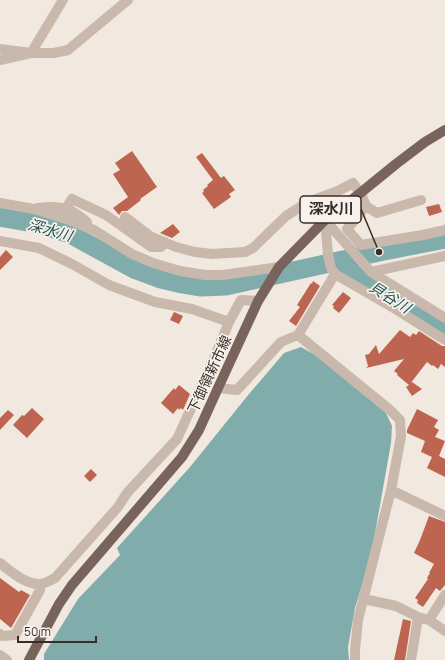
<svg xmlns="http://www.w3.org/2000/svg" width="445" height="660" font-family="Manrope,'Noto Sans JP',sans-serif">
<style>
.water{fill:#80adac}
.lines{fill:none;stroke-linecap:round;stroke-linejoin:round}
.river{stroke:#80adac;stroke-width:19}
.building{fill:#be6551}
.minor{stroke:#c9b8ac;stroke-width:10}
.major{stroke:#78645c;stroke-width:10}
.labels{text-anchor:middle;dominant-baseline:central;stroke-width:3.5;stroke-linejoin:round;paint-order:stroke}
.street-label{font-size:14px;fill:#372e2a;stroke:#f9f2ec}
.water-label{font-size:15px;font-style:italic;fill:#225656;stroke:#f9f2ec}
.leader{fill:none;stroke:#372e2a;stroke-width:1.5}
.callout-dot{fill:#372e2a;stroke:#f9f2ec;stroke-width:1.5}
.callout{fill:#f9f2ec;stroke:#372e2a;stroke-width:1.5}
.callout-label{font-size:15px;text-anchor:middle;font-weight:bold;fill:#372e2a}
</style>
<rect width="100%" height="100%" fill="#f1e8df"/>
<path class="water" d="M301,347L317,356L371,400L386,413L392,426L391,443L371,556L355,608L348,647L349,660H44V654L78,599L120,555L117,548L190,467L249,394L284,353Z"/>
<g class="lines">
<path class="river" d="M0,217L38,224L70,234L134,269L161,279L182,284L200,287L226,286L379,252L445,239
M334,262L445,331"/>
</g>
<path class="building" d="M132,151L157,187L140,199L141,200L127,211H122L119,215L113,208L128,197L113,174L120,170L115,163Z
M202,153L221,178L224,176L235,190L229,194L231,197L214,209L202,193L204,192L203,190L208,186L207,185L213,180L196,157Z
M439,204L442,212L429,216L426,207Z
M173,224L180,232L172,238L160,233Z
M6,250L13,257L0,270V257Z
M313,281L320,286L296,326L289,321L300,307L297,305L311,283L312,284Z
M343,292L351,298L339,313L333,308L334,306L332,305Z
M174,312L183,316L179,324L170,320Z
M400,330L410,337L413,333L416,335L419,331L442,346H445V367L441,364L438,369L433,365L432,366L427,362L410,384L412,382L422,389L412,396L406,387L409,385L397,375L398,374L394,371L404,359L366,368L368,366L365,355L369,354L376,345L379,354Z
M179,385L190,394L183,410L181,408L179,410L178,408L173,414L161,403L174,388L175,390Z
M32,408L44,419L27,438L13,425L22,415L24,416Z
M417,409L438,420L434,427L439,430L435,437L445,441L439,456L445,459V477L427,468L432,457L421,452L425,441L407,433V430Z
M8,410L14,415L0,430V418Z
M91,469L97,475L90,482L84,476Z
M429,516L445,522V585L440,591L436,588L423,607L417,603L418,600L415,598L428,579L427,578L430,573H429L434,564L414,553L420,540Z
M0,578L19,592L21,590L30,595L11,628L0,619Z
M403,619L411,621L405,660H394Z"/>
<g class="lines">
<path class="minor" d="M0,49L31,53H54L68,50L128,0
M0,60L31,53L63,0
M0,203L34,209L69,220L94,230L132,254L153,263L180,271L205,275H223L279,267
M366,206L377,213L421,200
M38,208C60,205 70,207 87,222L88,228
M66,208L72,199L106,215L151,247H161L165,242
M125,217L150,236L176,247L195,252L212,254L245,252L253,248L286,216L308,202L338,191L353,183L361,194L366,206L347,229L361,245L423,235L445,230
M325,220L328,255L331,268L335,274L397,310L445,340
M325,220L371,272L445,318
M0,241L39,248L72,264L109,285L155,302L192,309L229,322
M371,272L445,256
M298,335L390,410L400,420L401,436L391,490L358,620L355,650V660
M218,388L237,390L281,342L298,335L335,274
M391,490L445,516
M0,563C10,571 26,585 40,584C45,584 51,580 55,578L118,507L127,493L177,439L215,356L229,322L241,300L258,301
M364,599L396,606L418,617L429,620L445,595
M429,620L445,631
M0,634L2,636L15,635L40,590L41,584
M0,655L7,660
M411,660L418,617"/>
<path class="major" d="M29,660L59,604L72,585L182,457L199,430L218,388L258,301L279,267L325,220L337,212L396,164L425,142L445,130"/>
</g>
<g class="labels">
<g class="street-label">
<text transform="translate(209 374) rotate(-65)">下御領新市線</text>
</g>
<g class="water-label">
<text transform="translate(50 230) rotate(16)">深水川</text>
<text transform="translate(390 297) rotate(32)">貝谷川</text>
</g>
</g>
<path class="leader" d="M379 252L361 209"/>
<circle class="callout-dot" cx="379" cy="252" r="4"/>
<rect class="callout" x="300" y="196" width="61" height="27" rx="4"/>
<g class="callout-label">
<text x="331" y="214">深水川</text>
</g>
<path d="M18 636v6h78v-6" fill="none" stroke="#372e2a" stroke-width="2"/>
<text x="24" y="636" font-size="12" fill="#372e2a" stroke="#f9f2ec" stroke-width="3" paint-order="stroke">50 m</text>
</svg>
